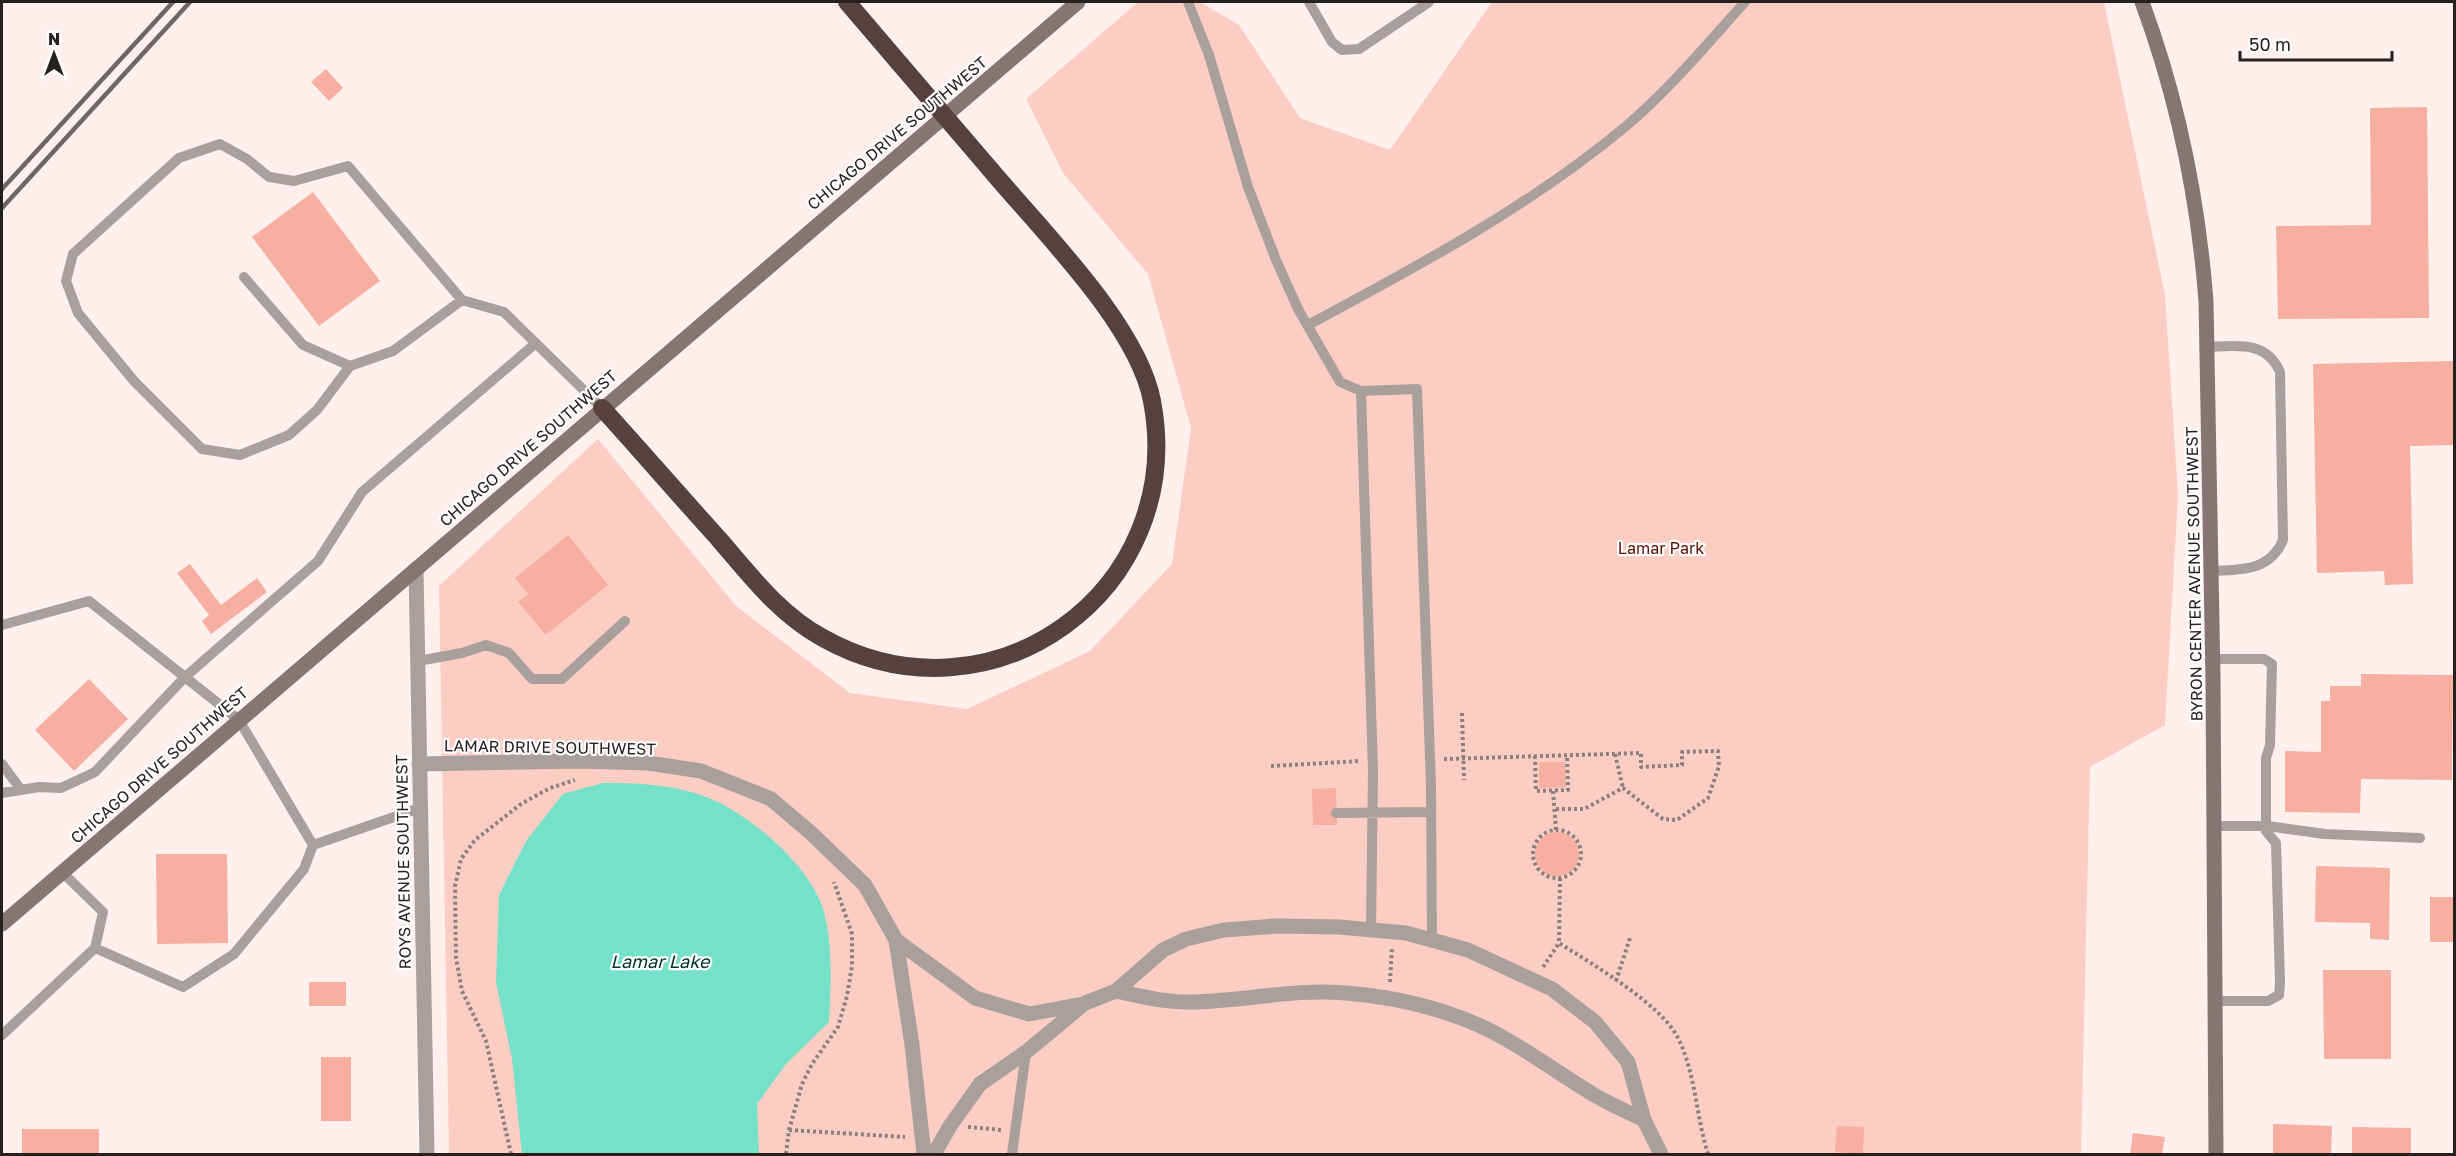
<svg xmlns="http://www.w3.org/2000/svg" width="2456" height="1156" font-family="'Golos Text',sans-serif">
<style>
.green{fill:#fccec3}
.water{fill:#74e1c8}
.building{fill:#f6afa0}
.lines{fill:none;stroke-linecap:round;stroke-linejoin:round}
.path{stroke:#8b807d;stroke-width:4;stroke-dasharray:3 3;stroke-linecap:butt}
.lane{stroke:#a99f9d;stroke-width:10}
.street{stroke:#a99f9d;stroke-width:15}
.secondary{stroke:#857673;stroke-width:15}
.highway{stroke:#55423e;stroke-width:18}
.rail{stroke:#706663;stroke-width:4.5}
.highway-bridge{stroke:#55423e;stroke-width:18}
.labels{text-anchor:middle;dominant-baseline:central;stroke-width:4.5;stroke-linejoin:round;paint-order:stroke}
.street-label{font-size:16px;fill:#28201e;stroke:#fff}
.park-label{font-size:16px;fill:#590d01;stroke:#fff}
.water-label{font-size:18px;font-style:italic;fill:#00342a;stroke:#fff}
</style>
<rect width="100%" height="100%" fill="#fff0ed"/>
<path class="green" d="M1138,2H1200L1239,25L1300,118L1390,150L1492,2H2104L2165,295L2178,495L2165,725L2090,767L2081,1154H449L439,586L598,439L736,606L850,693L967,709L1090,651L1172,564L1191,428L1148,274L1063,173L1026,99Z"/>
<path class="water" d="M603,783C634,783 667,784 698,794C744,808 811,865 824,912C833,948 831,985 829,1022L786,1064L757,1104L759,1154H522L512,1059L496,982L499,895L526,841L563,794Z"/>
<path class="building" d="M326,69L343,88L329,101L311,82Z
M2427,107L2429,318L2278,319L2276,226L2371,225L2370,108Z
M313,192L380,281L319,326L252,237Z
M2454,361V445L2410,446L2413,584L2385,585L2384,571L2317,573L2313,364Z
M568,535L608,585L546,635L518,602L528,594L515,578Z
M190,564L221,605L257,578L267,592L211,634L202,621L209,615L177,573Z
M2361,674L2453,675L2452,780L2361,779L2360,813L2285,812V751L2321,752V701H2330V686H2361Z
M89,679L128,719L74,771L35,730Z
M1539,762H1565L1566,787L1539,788Z
M1336,788L1337,825H1313L1312,789Z
M1535 854a22 22 0 1 1 44 0a22 22 0 1 1-44 0Z
M156,854H227L228,943L157,944Z
M2316,866L2390,868L2389,940L2370,939V923L2315,922Z
M2430,897H2454V942H2430Z
M2323,970H2391V1059H2324Z
M309,982H346V1006H309Z
M321,1057H351V1121H321Z
M2273,1124L2332,1126L2331,1154H2273Z
M1837,1126L1864,1127L1863,1154L1835,1152Z
M2352,1127L2411,1128V1154H2352Z
M22,1129H99V1154H22Z
M2133,1133L2165,1137L2162,1154H2130Z"/>
<g class="lines">
<path class="path" d="M1462,713L1464,780
M1615,754L1623,788
M1535,756L1536,791L1568,790L1567,755
M1444,759L1641,753V767L1682,765V752L1718,751L1719,766L1708,798L1677,820L1663,819L1623,788L1584,809H1554
M1271,766L1360,761
M1553,791L1556,830
M1533 854a24 24 0 1 1 48 0a24 24 0 1 1-48 0Z
M1560,878L1559,943C1592,964 1661,1004 1678,1038C1696,1074 1696,1117 1708,1154
M1543,967L1559,943
M1616,981L1630,938
M1390,982L1392,947
M968,1127L1002,1130
M789,1130L905,1137
M511,1154L486,1041L462,991L456,958L455,886L461,859L475,840L521,804L550,788L575,780
M786,1154L789,1130L802,1084L812,1064L838,1027L847,996L852,966V934L834,882
M1840,1154V1153"/>
<path class="lane" d="M1188,2L1209,55L1248,187L1276,260L1298,309L1340,382L1361,391
M1309,2L1332,42L1342,50L1359,49L1429,2
M244,277L303,345L350,366L393,351L462,300L504,312L602,408
M1308,325C1418,266 1529,207 1625,127C1669,90 1707,44 1745,2
M2207,347C2237,346 2266,340 2280,372L2283,540C2270,571 2241,570 2212,571
M350,366L317,410L289,435L240,455L202,449L134,381L78,313L66,281L73,254L179,158L220,144L247,159L269,177L294,181L348,166L462,300
M2,625L89,601L239,720L313,845
M2213,659H2264L2272,664L2270,745L2266,758V831L2276,843L2280,983L2279,995L2268,1001H2215
M418,661L462,653L486,645L509,653L532,679H562L625,621
M2,764L21,790
M2,793L39,787L61,788L95,772L185,677L318,561L362,492L536,343
M1336,813L1430,812
M2214,826H2267L2325,834L2420,838
M1371,930L1373,771L1361,391L1417,389L1431,786L1432,940
M95,948L183,987L234,954L304,869L313,845L420,808
M2,1035L95,948L103,912L62,872
M1012,1154L1026,1052"/>
<path class="street" d="M416,569L427,1154
M419,764L578,761L648,763L701,771L771,799L811,833L865,885L896,940L912,1045L924,1154
M896,940L975,998L1029,1014L1083,1004
M1116,991C1140,996 1163,1002 1188,1002C1241,1002 1293,988 1346,993C1395,997 1443,1008 1487,1029C1524,1047 1556,1072 1591,1093C1608,1104 1627,1111 1644,1120
M934,1154L950,1126L980,1084L1026,1052L1085,1003L1116,991L1163,950L1186,939L1224,930L1277,926L1339,927L1406,933L1468,950L1552,989L1595,1022L1628,1062L1644,1120L1661,1154"/>
<path class="secondary" d="M2142,2C2178,99 2198,197 2206,301L2213,678L2216,1154
M2,924L1078,2"/>
<path class="highway" d="M847,2L900,64
M602,408C641,451 679,495 718,538C750,575 779,614 823,638C991,732 1188,591 1152,401C1138,325 1040,229 990,169"/>
<path class="rail" d="M2,189L173,2
M2,208L190,2"/>
<path class="highway-bridge" d="M900,64L990,169"/>
</g>
<g class="labels">
<g class="street-label">
<text transform="translate(897 133) rotate(-40)">CHICAGO DRIVE SOUTHWEST</text>
<text transform="translate(528 448) rotate(-41)">CHICAGO DRIVE SOUTHWEST</text>
<text transform="translate(2194 574) rotate(-91)">BYRON CENTER AVENUE SOUTHWEST</text>
<text transform="translate(550 747) rotate(1)">LAMAR DRIVE SOUTHWEST</text>
<text transform="translate(159 765) rotate(-41)">CHICAGO DRIVE SOUTHWEST</text>
<text transform="translate(403 862) rotate(-91)">ROYS AVENUE SOUTHWEST</text>
</g>
<g class="park-label">
<text x="1661" y="548">Lamar Park</text>
</g>
<g class="water-label">
<text x="660" y="961">Lamar Lake</text>
</g>
</g>
<rect width="2456" height="1156" fill="none" stroke="#28201e" stroke-width="6"/>
<g transform="translate(54 54)" stroke="#ffffff" stroke-width="4.5" paint-order="stroke">
<path d="M0-4.5L10 22L0 15L-10 22Z" fill="#28201e"/>
<text y="-9" font-size="16" font-weight="bold" text-anchor="middle" fill="#28201e">N</text>
</g>
<path d="M2240 51v9h152v-9" fill="none" stroke="#28201e" stroke-width="3"/>
<text x="2249" y="51" font-size="18" fill="#28201e" stroke="#ffffff" stroke-width="4.5" paint-order="stroke">50 m</text>
</svg>
